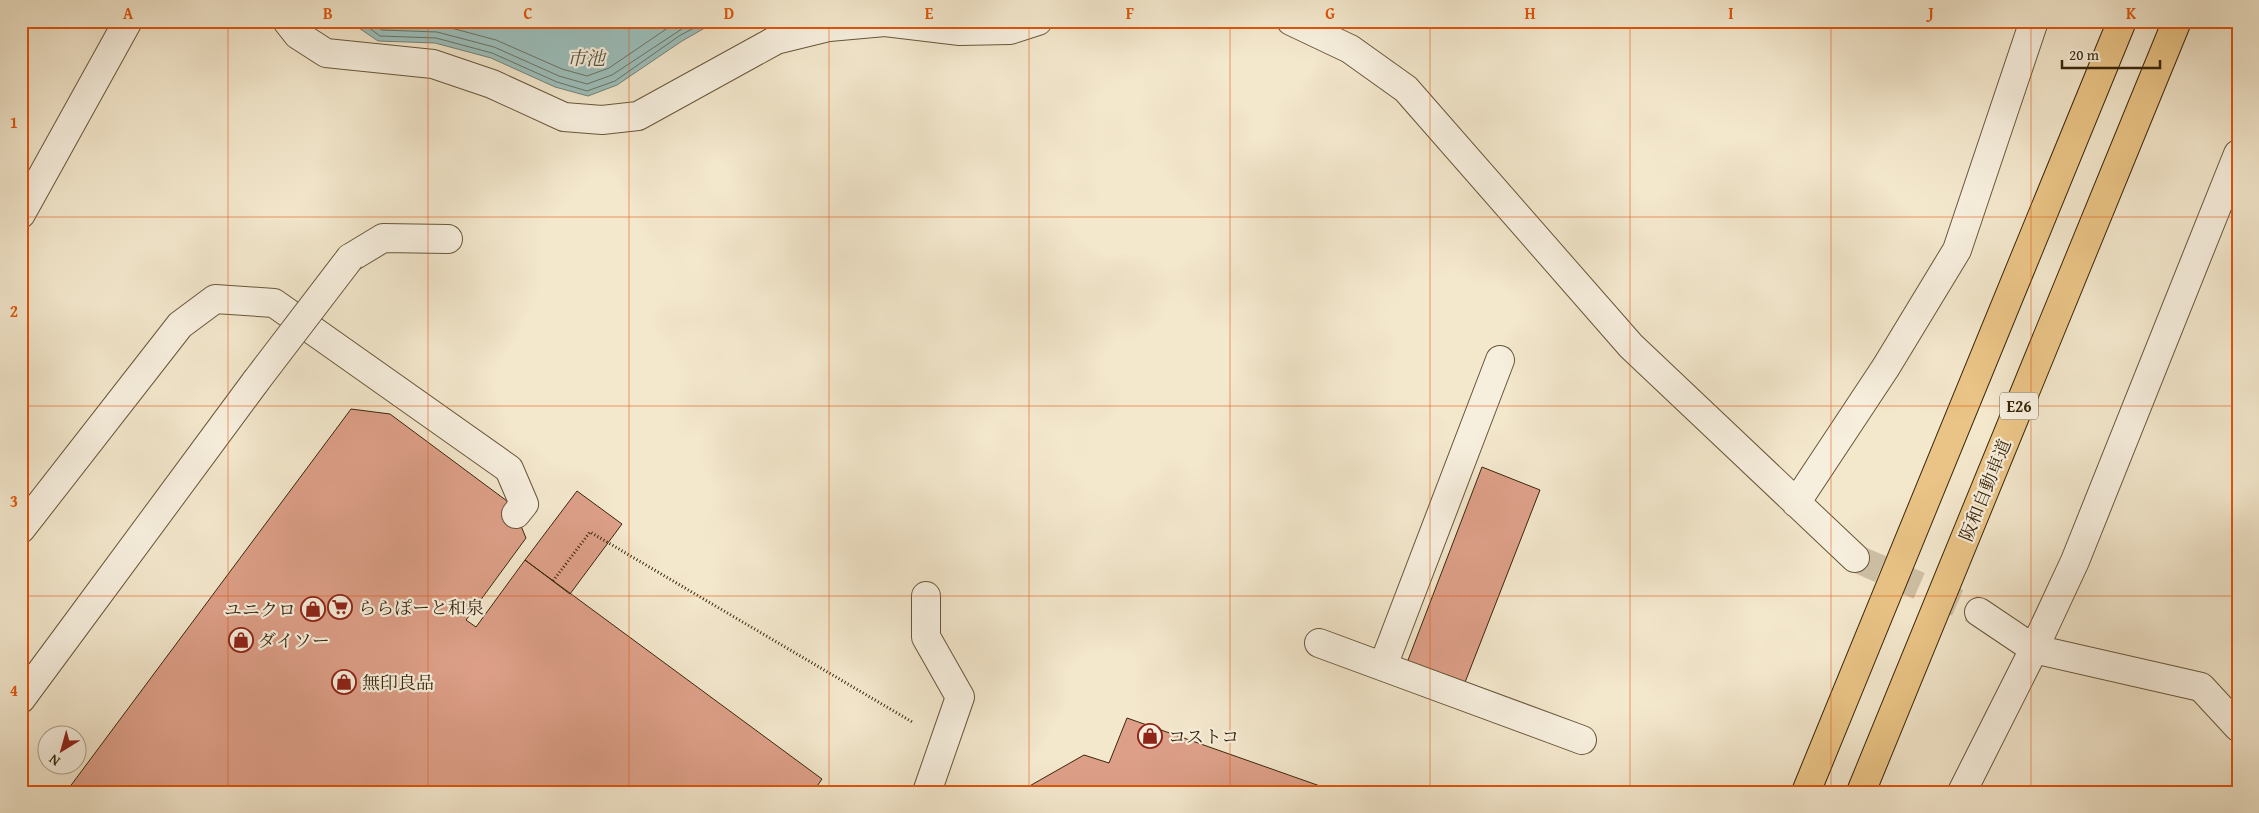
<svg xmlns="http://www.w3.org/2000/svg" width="2259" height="813" font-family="'Gentium Book Plus','Noto Serif JP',serif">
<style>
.water{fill:#9cbfbc;stroke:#758274}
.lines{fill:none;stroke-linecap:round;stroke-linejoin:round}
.shore{stroke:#6b7262;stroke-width:1}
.building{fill:#dd9f88;stroke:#3a2609}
.minor-tunnel{stroke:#cec0a5;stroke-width:28;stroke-dasharray:28 14;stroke-linecap:butt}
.minor-casing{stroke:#68563a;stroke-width:30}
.highway-casing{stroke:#3a2609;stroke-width:30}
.path{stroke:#3a2609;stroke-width:3;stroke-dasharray:1 2.5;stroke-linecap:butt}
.minor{stroke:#f7efde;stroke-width:28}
.highway{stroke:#eac486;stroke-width:28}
.minor-bridge-casing{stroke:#68563a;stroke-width:30;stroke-linecap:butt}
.minor-bridge{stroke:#f7efde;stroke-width:28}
.grid{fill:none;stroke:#df560c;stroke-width:1;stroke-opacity:0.55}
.labels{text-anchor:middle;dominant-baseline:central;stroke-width:4.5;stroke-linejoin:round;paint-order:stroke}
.shield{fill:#f7efde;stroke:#736249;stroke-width:1}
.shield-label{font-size:16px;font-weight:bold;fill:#3a2609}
.street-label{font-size:18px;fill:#3a2609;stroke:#f7efde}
.poi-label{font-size:18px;fill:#3a2609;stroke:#f7efde;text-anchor:start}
.water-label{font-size:19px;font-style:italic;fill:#57543f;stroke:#f7efde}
.neatline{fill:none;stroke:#df560c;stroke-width:2}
.grid-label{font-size:16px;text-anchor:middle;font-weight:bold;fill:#df560c}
</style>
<rect width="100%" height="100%" fill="#f3e7cc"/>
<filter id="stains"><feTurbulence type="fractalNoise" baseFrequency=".004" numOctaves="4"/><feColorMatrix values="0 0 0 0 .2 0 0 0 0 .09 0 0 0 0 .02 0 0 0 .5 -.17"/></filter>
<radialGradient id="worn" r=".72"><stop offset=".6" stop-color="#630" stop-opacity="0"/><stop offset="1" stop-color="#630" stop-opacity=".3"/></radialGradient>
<path class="water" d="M354,21H717L682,41L617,85L588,96L555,87L491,58L435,43L378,41L356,26Z"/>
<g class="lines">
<path class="shore" d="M360,21L380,36L436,38L492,53L557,82L587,91L615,81L679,36L707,21
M369,21L382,30L437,32L494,47L559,76L587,84L612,75L694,21
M383,21L440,25L496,40L562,69L587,76L609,68L678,21"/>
</g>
<path class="building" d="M351,409L390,414L507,501L516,514L526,538L466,620L476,627L525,560L822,779L813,792H66Z
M1482,467L1540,490L1462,690L1405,668Z
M577,491L622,524L570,594L525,560Z
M1127,718L1337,792H1019L1084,755L1109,763Z"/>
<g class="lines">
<path class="minor-tunnel" d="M1855,558L1979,612"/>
<defs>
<path id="minor" d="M287,21L298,35L326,53L433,64L492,84L564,117L602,120L638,116L776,40L829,27L885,22L960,31L1010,30L1038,21
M1291,21L1350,49L1406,89L1631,346L1855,558
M21,214L128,21
M350,258L383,238L448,239
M1796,503L1886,367L1957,250L2034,21
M21,529L180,325L215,299L274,303L509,469L524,504L516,514
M926,596V637L960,697L927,792
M1979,612L2034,649L2201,687L2238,727
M1319,643L1582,740
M1383,666L1500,360
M21,699L256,381
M1962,792L2034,649L2075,561L2238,154"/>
<path id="highway" d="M1806,792L2122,21
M1861,792L2177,21"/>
</defs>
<use href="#minor" class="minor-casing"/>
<use href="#highway" class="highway-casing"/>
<path class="path" d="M553,581L590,532L914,723"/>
<use href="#minor" class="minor"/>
<use href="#highway" class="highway"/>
<defs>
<path id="minor-bridge" d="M256,381L350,258"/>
</defs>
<use href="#minor-bridge" class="minor-bridge-casing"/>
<use href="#minor-bridge" class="minor-bridge"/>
</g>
<path class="grid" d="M228,21V792M428,21V792M629,21V792M829,21V792M1029,21V792M1230,21V792M1430,21V792M1630,21V792M1831,21V792M2031,21V792M21,217H2238M21,406H2238M21,596H2238"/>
<defs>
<symbol id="supermarket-ring" viewBox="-11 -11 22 22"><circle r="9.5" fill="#f7efde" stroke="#8f2418" stroke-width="1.5"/><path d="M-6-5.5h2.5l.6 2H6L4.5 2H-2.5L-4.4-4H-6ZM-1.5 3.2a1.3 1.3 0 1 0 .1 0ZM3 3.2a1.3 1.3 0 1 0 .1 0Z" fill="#8f2418"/></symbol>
<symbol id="shop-ring" viewBox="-11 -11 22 22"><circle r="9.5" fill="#f7efde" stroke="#8f2418" stroke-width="1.5"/><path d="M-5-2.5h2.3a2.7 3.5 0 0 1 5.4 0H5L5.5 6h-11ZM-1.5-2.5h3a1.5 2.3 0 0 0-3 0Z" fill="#8f2418"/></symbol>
</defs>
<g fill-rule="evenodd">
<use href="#supermarket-ring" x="326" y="593" width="28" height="28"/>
<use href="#shop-ring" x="299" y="595" width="28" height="28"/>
<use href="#shop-ring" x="227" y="626" width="28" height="28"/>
<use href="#shop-ring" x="330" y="668" width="28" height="28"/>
<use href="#shop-ring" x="1136" y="722" width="28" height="28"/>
</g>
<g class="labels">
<rect class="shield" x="2000" y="392.5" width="38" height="27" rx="4"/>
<g class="shield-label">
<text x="2019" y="406">E26</text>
</g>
<g class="street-label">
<text transform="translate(1985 490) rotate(-68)">阪和自動車道</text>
</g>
<g class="poi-label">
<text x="358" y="607">ららぽーと和泉</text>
<text x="296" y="609" text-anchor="end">ユニクロ</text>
<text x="258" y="640">ダイソー</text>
<text x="362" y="682">無印良品</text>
<text x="1168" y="736">コストコ</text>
</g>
<g class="water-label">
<text x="586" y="58">市池</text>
</g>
</g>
<rect width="2259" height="813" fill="none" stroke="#f3e7cc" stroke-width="55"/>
<g transform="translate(62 750) rotate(217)"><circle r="24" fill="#f7efde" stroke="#ab9f89"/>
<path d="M0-4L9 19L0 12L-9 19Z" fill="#8f2418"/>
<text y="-8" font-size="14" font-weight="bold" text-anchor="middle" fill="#3a2609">N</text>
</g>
<path d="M2062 60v8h98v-8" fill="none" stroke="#3a2609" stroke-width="2.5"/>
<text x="2069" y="60" font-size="15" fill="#3a2609" stroke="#f7efde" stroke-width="4" paint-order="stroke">20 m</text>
<rect x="28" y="28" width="2204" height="758" class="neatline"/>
<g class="grid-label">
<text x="128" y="19">A</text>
<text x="328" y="19">B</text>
<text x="528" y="19">C</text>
<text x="729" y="19">D</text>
<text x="929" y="19">E</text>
<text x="1130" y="19">F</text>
<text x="1330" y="19">G</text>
<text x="1530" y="19">H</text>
<text x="1731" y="19">I</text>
<text x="1931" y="19">J</text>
<text x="2131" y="19">K</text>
<text x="14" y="128">1</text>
<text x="14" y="317">2</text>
<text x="14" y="507">3</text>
<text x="14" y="696">4</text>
</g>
<rect width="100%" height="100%" filter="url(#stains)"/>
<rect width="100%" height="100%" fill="url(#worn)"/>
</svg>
